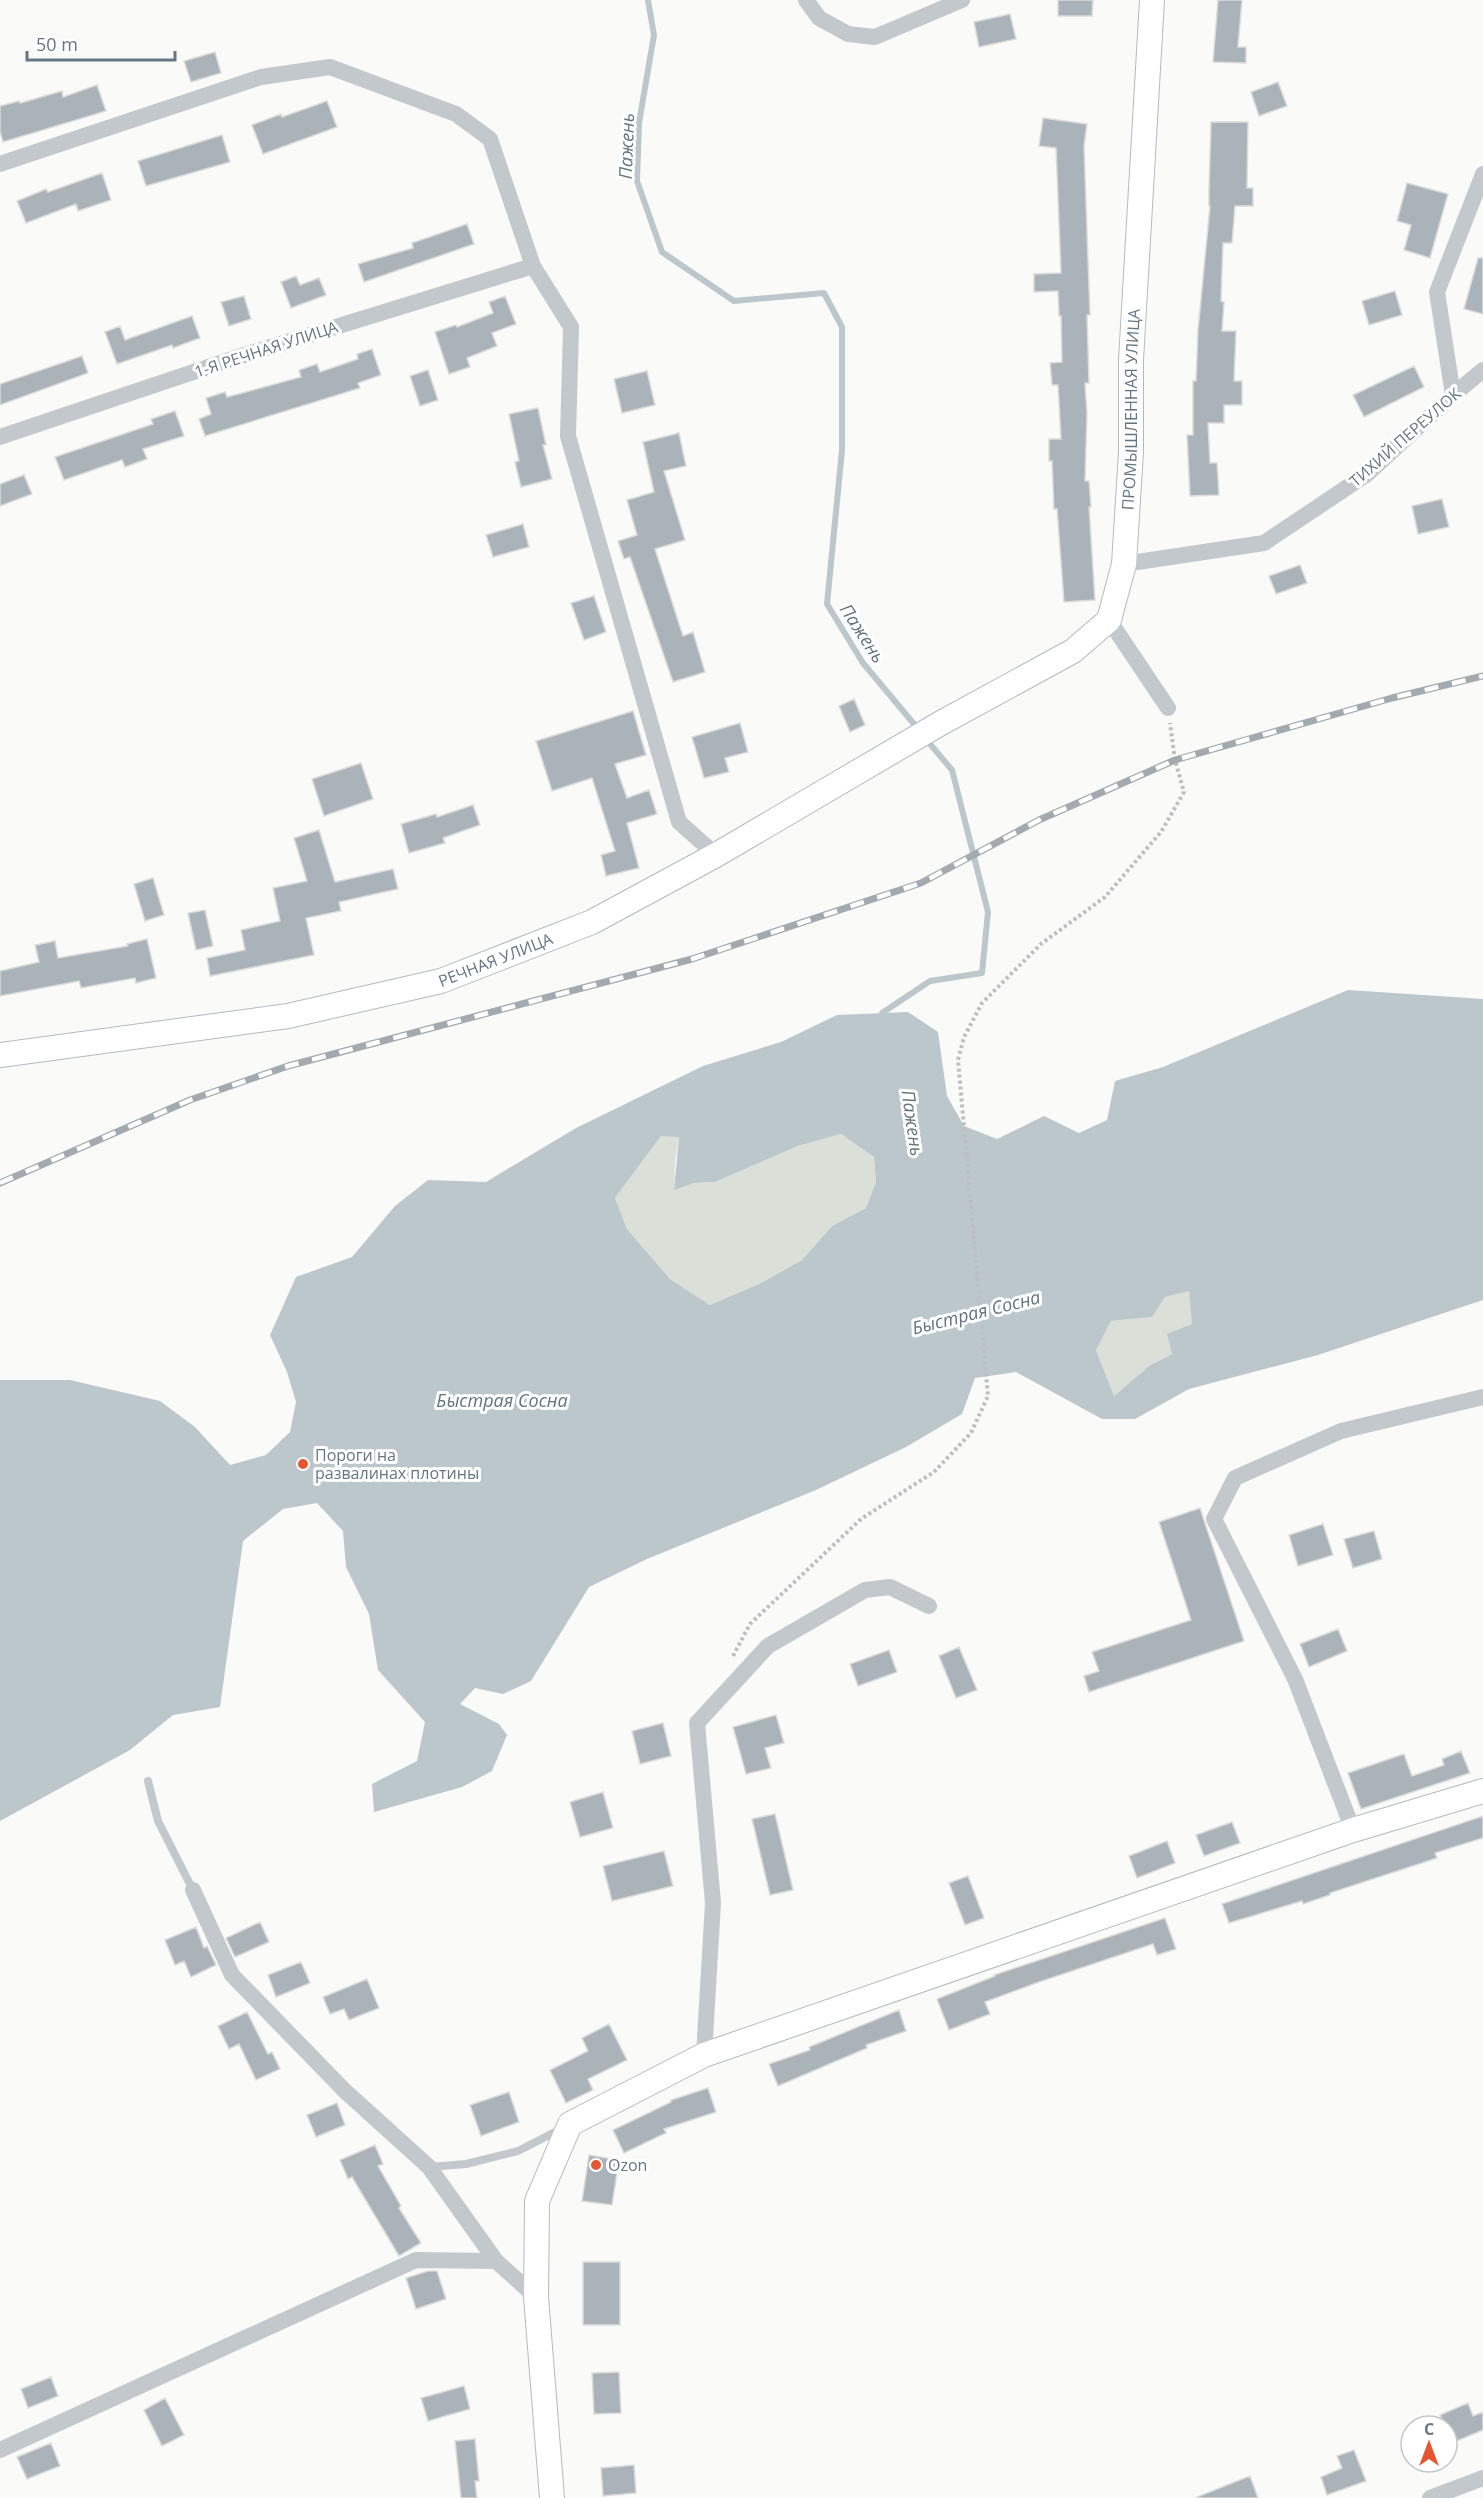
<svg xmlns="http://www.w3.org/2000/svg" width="1483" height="2498" font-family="'Open Sans',sans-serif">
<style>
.green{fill:#dadfd7}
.water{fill:#bbc7cb;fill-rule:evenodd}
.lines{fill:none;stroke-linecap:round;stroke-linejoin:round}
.stream{stroke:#bbc7cb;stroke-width:6}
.building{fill:#aab3b9;stroke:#dcdcda;stroke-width:1.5}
.secondary-casing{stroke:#b3babf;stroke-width:26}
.path{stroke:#bbbfc2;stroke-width:4;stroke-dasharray:3 3;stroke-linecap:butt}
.lane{stroke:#c3c8cc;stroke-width:8}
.street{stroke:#c3c8cc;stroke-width:16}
.secondary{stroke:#fff;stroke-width:24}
.rail-casing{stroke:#a2aab0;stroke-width:7}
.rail{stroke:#fff;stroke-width:4.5;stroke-dasharray:14;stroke-linecap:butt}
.poi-dot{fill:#e4572e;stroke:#fff;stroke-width:2}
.labels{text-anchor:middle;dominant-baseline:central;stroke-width:6;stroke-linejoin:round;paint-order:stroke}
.street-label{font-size:16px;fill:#657683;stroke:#fff}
.poi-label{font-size:16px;fill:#657683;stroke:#fff;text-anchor:start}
.water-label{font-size:18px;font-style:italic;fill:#60757c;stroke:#fff}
</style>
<rect width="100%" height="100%" fill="#fafaf8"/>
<path class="green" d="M841,1134L874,1157L876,1182L866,1208L832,1226L802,1260L761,1283L710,1305L670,1279L627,1229L615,1198L661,1136H679L675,1163L674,1189L694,1183L715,1182L798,1146Z
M1189,1291L1193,1324L1172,1354L1149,1366L1114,1396L1096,1350L1111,1321L1152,1317L1165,1297Z"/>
<path class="water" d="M1348,990L1483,999V1300L1318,1355L1189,1389L1135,1419H1102L1016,1372L975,1378L962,1414L906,1447L816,1490L647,1559L589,1587L531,1681L503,1694L475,1688L460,1704L499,1724L507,1735L492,1771L462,1787L374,1812L372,1784L417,1761L425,1722L378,1670L369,1614L346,1567L343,1531L317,1503L283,1509L243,1541L220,1707L173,1715L130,1750L0,1821V1380H70L160,1401L195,1427L230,1465L266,1455L290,1432L296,1402L287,1372L270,1335L296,1277L352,1257L395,1206L428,1180L486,1182L576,1128L703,1066L781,1042L837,1015L908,1012L938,1032L947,1096L964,1126L997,1139L1044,1116L1079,1133L1107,1120L1115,1081L1163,1067ZM841,1134L874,1157L876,1182L866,1208L832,1226L802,1260L761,1283L710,1305L670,1279L627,1229L615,1198L661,1136L679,1137L674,1190L694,1183L715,1182L798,1146ZM1189,1291L1192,1324L1167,1334L1172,1354L1149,1366L1114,1396L1096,1350L1111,1321L1152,1317L1165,1297Z"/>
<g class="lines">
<path class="stream" d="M648,0L654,35L639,123L637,181L662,252L734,301L824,293L842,327V450L827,604L863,663L919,730
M883,1019L882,1013L930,981L982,973L988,912L952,770L925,738"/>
</g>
<path class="building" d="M1058,0H1093L1092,16H1058Z
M1218,0H1242L1238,47H1246V63L1213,62Z
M1010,14L1016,39L979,47L974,22Z
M215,52L221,73L191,82L184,61Z
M1278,82L1287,106L1259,116L1251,92Z
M97,85L106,111L3,142L0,132V106L19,101L20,103L62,91L63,97Z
M327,101L337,127L263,154L252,125L281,114L282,117Z
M1043,118L1087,124L1084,146L1090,315H1087L1089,383H1085L1087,413L1085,481H1089L1091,507H1089L1095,600L1064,602L1057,509H1054L1052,461H1049V439H1061L1058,385H1052L1050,363L1062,362L1061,316H1059L1058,291L1034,292V274L1061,273L1056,148L1039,146Z
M1211,122H1248L1247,188H1253V206H1235L1232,243H1223L1221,301L1224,302L1222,331H1236L1234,381H1242V405H1224V423H1208L1210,463H1217L1219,495L1190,496L1187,435H1193V381H1196L1198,330L1210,206H1209V188Z
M222,135L230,162L146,186L138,161Z
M102,173L111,200L78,211L76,204L26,223L17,201L46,189L48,192Z
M1407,183L1448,194L1430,258L1404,250L1411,225L1397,221Z
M467,224L474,244L364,282L358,264L413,248L412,243Z
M1478,258H1483V314L1464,309Z
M296,276L300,285L319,278L326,295L291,308L281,282Z
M1395,291L1402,315L1369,325L1362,301Z
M244,296L251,319L229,326L221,302Z
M505,296L516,324L492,333L497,346L467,358L470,367L449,374L435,332L456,325L457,327L493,313L489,302Z
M192,316L200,338L173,348L172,345L117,364L105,332L120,326L125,340Z
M372,349L381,375L358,383L360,388L205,436L199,419L211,414L206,398L225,392L227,397L301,377L299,370L317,364L320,372L358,359L357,354Z
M82,356L88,373L0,405V384Z
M1414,366L1424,387L1364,417L1353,395Z
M428,370L438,400L420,406L410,376Z
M647,371L655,405L622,413L614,379Z
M538,408L546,445H543L552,479L521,487L515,462L519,461L509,414Z
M175,411L184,436L143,449L147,459L125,467L122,460L64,480L55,457L153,424L151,419Z
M679,433L686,466L664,471L685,540L655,549L683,636L693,632L705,672L673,682L630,557L624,559L618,541L637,535L627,500L654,492L643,442Z
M24,475L32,494L0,506V484Z
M1442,499L1449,527L1418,534L1412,506Z
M523,524L529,547L493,557L486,535Z
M1300,565L1307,583L1276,594L1269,576Z
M594,596L606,632L584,640L571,603Z
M854,699L865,725L850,732L839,706Z
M633,711L646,755L615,764L627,798L649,790L657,814L627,823L639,868L606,876L601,855L615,851L592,778L552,791L536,741Z
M740,723L748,752L725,758L729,772L704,778L692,737Z
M361,763L373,799L324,816L312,779Z
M473,805L480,825L443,838L445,843L409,853L401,824L436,814L437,817Z
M319,830L335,882L393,869L398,889L339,902L341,911L306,918L314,955L210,976L207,958L245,950L241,930L280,921L273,888L307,881L294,838Z
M153,878L164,915L145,921L134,884Z
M205,910L213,946L196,950L188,913Z
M147,939L156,978L136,983L135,978L81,988L79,981L0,996V971L39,962L35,945L55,941L58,958L128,946L127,944Z
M1200,1508L1244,1641L1089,1692L1084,1676L1099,1671L1092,1652L1191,1620L1159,1522Z
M1323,1524L1333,1555L1298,1566L1289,1535Z
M1374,1531L1382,1559L1353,1568L1344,1539Z
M1338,1629L1347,1651L1309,1667L1300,1644Z
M959,1647L977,1690L956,1698L939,1656Z
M889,1650L897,1672L858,1686L850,1664Z
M776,1715L784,1743L765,1748L771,1768L746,1774L733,1727Z
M663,1723L671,1756L640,1764L632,1731Z
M1461,1751L1470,1773L1361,1809L1348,1773L1404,1754L1412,1776L1444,1765L1442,1759Z
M603,1792L613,1828L580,1837L570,1802Z
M775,1814L793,1890L770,1895L752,1819Z
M1483,1816V1838L1435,1853L1437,1858L1330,1893V1895L1303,1904L1302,1901L1229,1923L1222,1904Z
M1232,1822L1240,1843L1204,1856L1196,1835Z
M1167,1841L1175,1863L1137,1878L1129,1856Z
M664,1851L673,1886L612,1901L603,1866Z
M968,1876L984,1918L965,1925L949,1883Z
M1165,1918L1176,1949L1157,1955L1153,1944L1039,1982L985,2002L990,2014L949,2030L937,1999L995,1976L994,1975Z
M260,1922L269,1942L235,1957L226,1938Z
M196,1927L204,1948L207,1946L216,1965L191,1977L184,1961L175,1965L165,1940Z
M301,1962L310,1983L276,1997L268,1975Z
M367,1979L379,2008L349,2020L344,2009L330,2014L323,1997Z
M899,2010L906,2031L866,2045L867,2048L778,2086L769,2064L810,2050L809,2047Z
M247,2012L268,2054L272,2052L280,2069L256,2080L239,2044L229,2049L218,2026Z
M609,2024L627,2060L588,2079L593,2090L566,2103L550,2070L588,2051L582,2038Z
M708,2088L716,2112L664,2129L666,2133L624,2153L613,2130L671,2102V2100Z
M509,2092L519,2122L481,2136L470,2105Z
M337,2103L345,2125L316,2137L307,2115Z
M375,2145L383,2164L378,2166L401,2206L399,2208L421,2243L399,2256L352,2177L348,2179L340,2160Z
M589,2155L619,2160L612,2205L582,2201Z
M583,2262H620V2325H583Z
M428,2271H437L446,2299L416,2309L406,2278Z
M619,2372L621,2413L594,2414L592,2373Z
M51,2377L58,2396L28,2408L21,2389Z
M464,2386L470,2409L428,2421L421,2398Z
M165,2398L184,2435L162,2446L144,2410Z
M1468,2403L1473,2416L1483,2412V2430L1452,2443L1447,2426H1445L1440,2415Z
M475,2439L479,2481H475L477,2498H461L455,2441Z
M51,2443L60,2466L27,2479L17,2457Z
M1354,2450L1366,2481L1327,2495L1321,2477L1342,2468L1337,2456Z
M634,2465L636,2493L603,2496L601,2468Z
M1250,2476L1258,2498H1198L1197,2497Z"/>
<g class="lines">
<defs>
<g id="secondary">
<path id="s1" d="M0,1055L288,1016L441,981L592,922L716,855L941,723L1073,651L1109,620L1124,564L1131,452V360L1152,0"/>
<path d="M552,2498L536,2297L537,2201L570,2124L704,2055L1353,1830L1483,1791"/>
</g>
</defs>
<use href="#secondary" class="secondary-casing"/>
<path class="path" d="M733,1656L750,1624L861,1519L934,1472L971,1433L988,1396L958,1060L964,1037L982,1003L1041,944L1105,897L1161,832L1184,792L1175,760L1170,723"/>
<path class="lane" d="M148,1781L158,1821L193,1890
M429,2167L466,2164L518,2151L561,2129"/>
<path class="street" d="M806,0L819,18L848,34L875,37L962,0
M0,164L261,77L330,67L456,114L490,139L533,266L571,327L568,436L679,822L716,855
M1453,395L1437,292L1483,174
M0,437L238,357L533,266
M1124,564L1264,543L1367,474L1453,395L1483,370
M1109,620L1168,708
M1353,1830L1295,1679L1214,1519L1235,1478L1341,1431L1483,1397
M193,1890L232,1975L345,2091L429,2167L496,2261L536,2297
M704,2055L713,1903L697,1723L768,1646L865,1590L890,1587L929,1606
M0,2450L416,2260L496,2261
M1430,2498L1483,2478"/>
<use href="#secondary" class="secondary"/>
<defs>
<path id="rail" d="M0,1183L190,1100L288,1066L692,959L921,883L1039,820L1175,760L1392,698L1483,676"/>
</defs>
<use href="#rail" class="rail-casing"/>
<use href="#rail" class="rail"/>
</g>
<g class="poi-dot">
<circle cx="303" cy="1464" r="6"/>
<circle cx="596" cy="2165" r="6"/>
</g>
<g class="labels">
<g class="street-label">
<text transform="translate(266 349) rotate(-18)">1-Я РЕЧНАЯ УЛИЦА</text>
<text stroke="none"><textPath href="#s1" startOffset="1422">ПРОМЫШЛЕННАЯ УЛИЦА</textPath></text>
<text transform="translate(1405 437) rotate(-41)">ТИХИЙ ПЕРЕУЛОК</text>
<text stroke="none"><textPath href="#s1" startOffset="506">РЕЧНАЯ УЛИЦА</textPath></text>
</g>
<g class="poi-label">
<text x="315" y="1455">Пороги на<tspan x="315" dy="18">развалинах плотины</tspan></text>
<text x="608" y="2165">Ozon</text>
</g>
<g class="water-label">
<text transform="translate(626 146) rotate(-88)">Пажень</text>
<text transform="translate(863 633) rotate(57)">Пажень</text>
<text transform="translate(913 1123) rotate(82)">Пажень</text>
<text transform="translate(976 1312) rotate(-14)">Быстрая Сосна</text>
<text x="502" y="1400">Быстрая Сосна</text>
</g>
</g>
<g transform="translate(1429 2444)"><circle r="28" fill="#ffffff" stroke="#c1c8cd" stroke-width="1.5"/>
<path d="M0-4.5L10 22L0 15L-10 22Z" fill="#e4572e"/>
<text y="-9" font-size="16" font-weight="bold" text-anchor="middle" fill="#657683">С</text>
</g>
<path d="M27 51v9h148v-9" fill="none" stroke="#657683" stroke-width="3"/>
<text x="36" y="51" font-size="18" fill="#657683" stroke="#ffffff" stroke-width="4.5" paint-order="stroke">50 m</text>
</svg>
